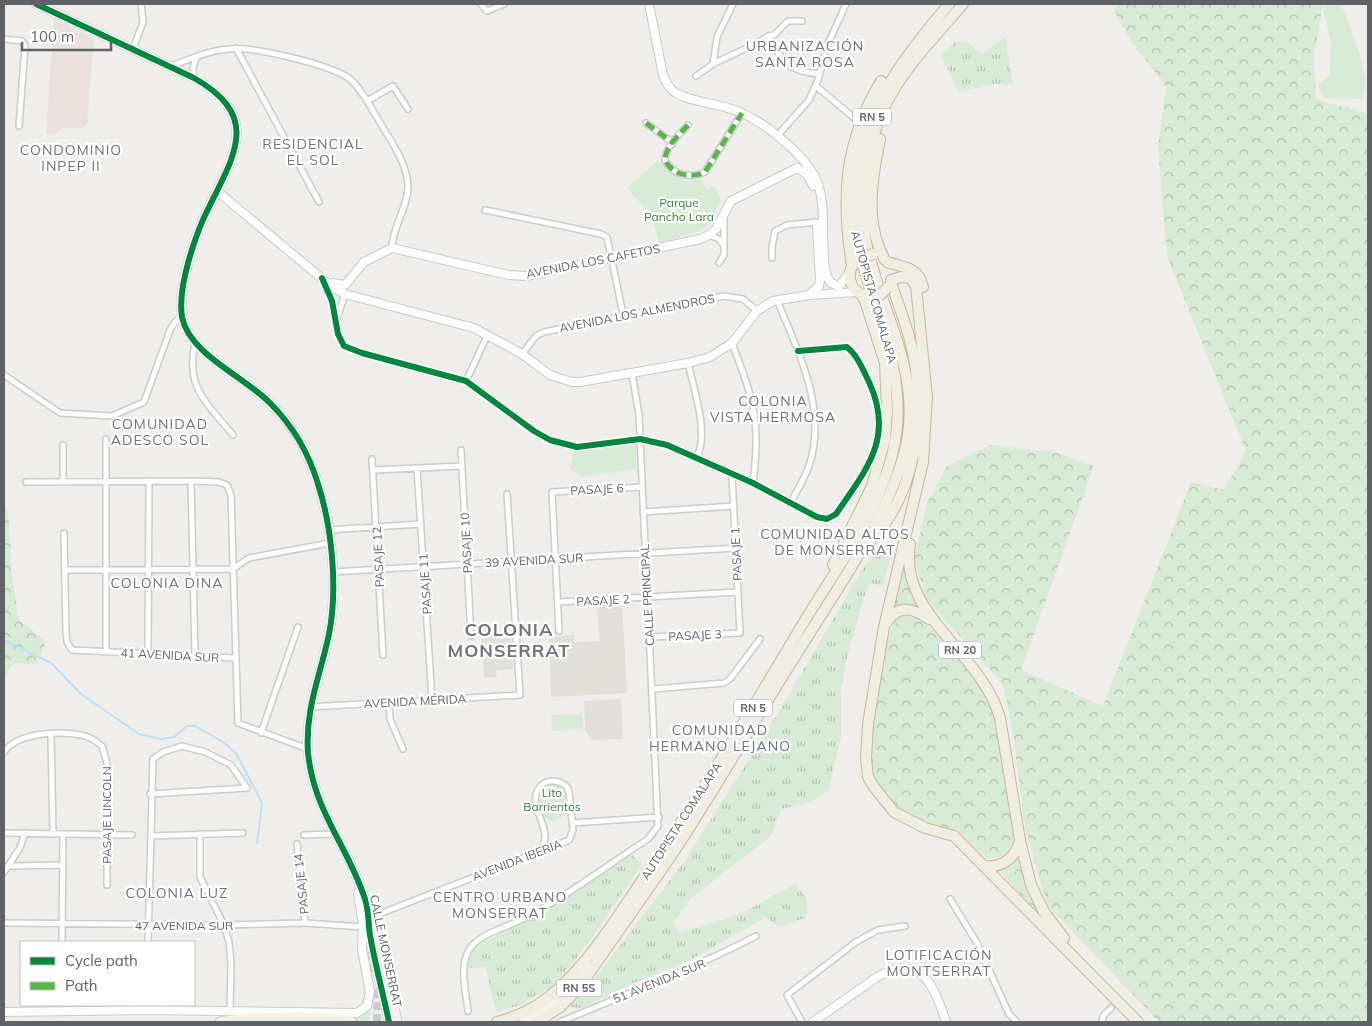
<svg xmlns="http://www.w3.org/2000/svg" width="1372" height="1026" font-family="Mulish,sans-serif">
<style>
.education{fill:#e2e0da}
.medical{fill:#eae0de}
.grass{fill:url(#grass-tufts)}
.forest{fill:url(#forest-crowns)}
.park{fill:#d8ebd6}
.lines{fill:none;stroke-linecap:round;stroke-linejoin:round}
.stream{stroke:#bfe0f9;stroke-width:2}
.secondary-tunnel{stroke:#cbcbca;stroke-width:8;stroke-dasharray:8 4;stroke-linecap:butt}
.street-casing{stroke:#cbcccc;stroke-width:8}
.secondary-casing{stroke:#cacacb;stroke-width:10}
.primary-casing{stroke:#d7ceb8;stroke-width:11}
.highway-casing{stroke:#c8b996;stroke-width:12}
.street{stroke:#fdfcfc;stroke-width:5}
.secondary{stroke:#fdfcfc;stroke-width:8}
.primary{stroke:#f4f2e9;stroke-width:9}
.highway{stroke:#f0ede3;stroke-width:10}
.highway-bridge-casing{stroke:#c8b996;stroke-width:12;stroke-linecap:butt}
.highway-bridge{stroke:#f0ede3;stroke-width:10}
.quiet{stroke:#58b549;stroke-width:5;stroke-dasharray:10 5;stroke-linecap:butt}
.cycleway-casing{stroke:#fff;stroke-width:9}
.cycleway{stroke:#00873e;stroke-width:6}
.labels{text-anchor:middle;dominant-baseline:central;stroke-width:4.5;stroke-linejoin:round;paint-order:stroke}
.shield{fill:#fff;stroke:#8f9295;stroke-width:1}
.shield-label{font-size:11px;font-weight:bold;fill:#5f6368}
.park-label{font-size:12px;fill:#348238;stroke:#fff}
.street-label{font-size:12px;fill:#5f6368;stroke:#fff}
.neighbourhood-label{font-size:14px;letter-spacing:1px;fill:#70757a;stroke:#fff}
.district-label{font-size:18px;font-weight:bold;letter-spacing:1px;fill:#70757a;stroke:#fff}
</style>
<defs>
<pattern id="grass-tufts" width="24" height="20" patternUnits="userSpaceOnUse" patternTransform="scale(1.25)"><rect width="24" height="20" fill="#d8ebd6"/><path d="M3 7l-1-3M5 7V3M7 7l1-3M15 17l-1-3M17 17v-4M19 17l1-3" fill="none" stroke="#b2c2b1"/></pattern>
<pattern id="forest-crowns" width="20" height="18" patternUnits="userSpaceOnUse" patternTransform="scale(1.25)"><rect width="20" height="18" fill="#d8ebd6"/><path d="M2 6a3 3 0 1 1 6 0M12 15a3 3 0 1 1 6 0" fill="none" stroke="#b2c2b1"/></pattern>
</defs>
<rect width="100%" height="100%" fill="#efeeea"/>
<path class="education" d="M622,602L627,693L551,697L549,637L574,635V642L599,641L597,604Z
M495,625L496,638L511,637L513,669L496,670L497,677L484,678L481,625Z
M621,699L623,739L592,740L585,729L584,701Z"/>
<path class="medical" d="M54,19L94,38L87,124L81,128H62L55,135L46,134Z"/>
<path class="grass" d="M1005,37L1013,85L996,84L959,91L941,55L956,42L967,41L977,51L983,53Z
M880,551H886L891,554L883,586L870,583L863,599L847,658L841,689V737L829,789L811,802L781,809L771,836L690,899L673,923L681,932L740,914L795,884C806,896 811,903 805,918L778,927L766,917L687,962L634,983L596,1001L584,1008L566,1007L588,987L684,862L780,710L863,568Z
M632,855L642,864L590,940L556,985L520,1005L496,1012L485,967L466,968L474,949Z
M370,1006L369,1022L336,1017L361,1015Z"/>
<path class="forest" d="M1119,4H1323L1314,56L1316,100L1368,113V1022H1159L1047,905L1025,827L1013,733L1003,684L926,599L914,559L927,503L947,466L991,445L1057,453L1094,466L1021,670L1103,706L1191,482L1224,490L1246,451L1167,256L1158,147L1166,86L1132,43L1114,11Z
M4,498L9,521L12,576L19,620L46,641L37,664L14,663L4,677Z
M905,559L908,585L918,607L903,604L893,608Z
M909,614C916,618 924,621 930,626C953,643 987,692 995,719L1015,839C1011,853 1001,860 986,858C976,849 966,838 954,831C944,825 930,824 918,820C855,795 871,737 880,685C884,662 883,631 902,615Z
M1020,855L1026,886L1042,918L999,870Z"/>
<path class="park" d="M1327,4H1336L1343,9L1359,51L1366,81L1362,99L1324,98L1318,85L1330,75L1331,41L1323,9Z
M662,161L683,181L702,180L706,189L714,185L721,200L706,229L659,243L652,216L627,188L656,162Z
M636,444V469L582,477L570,468L574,451Z
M582,714L583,729L552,731L551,715Z
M554,785L563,788L568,814L553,821L545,818L538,799L543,788Z"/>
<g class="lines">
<path class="stream" d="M4,640L51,663L81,694L139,734L161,739L174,737L187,726H195L223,742L236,753L262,803L257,843"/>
<path class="secondary-tunnel" d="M369,952L374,972
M377,1022L378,986"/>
<defs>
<path id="street" d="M481,4L487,11L504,4
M802,21H788L774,35L768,36C781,61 790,72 819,74
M4,39L22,41L25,46L19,126
M236,48L319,202
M133,49L143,22L141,4
M713,64C732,54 751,48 768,36
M170,66C189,60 209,50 229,49C253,46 326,64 347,77C360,85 374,113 382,126C393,144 407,164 408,186C408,208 392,227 392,248
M696,76L713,64L717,37L733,4
M194,78L193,68L196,58
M816,86L853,117
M367,101L393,86L408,109
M646,123L673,143
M688,125C680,134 665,147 665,160C672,175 691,179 705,172L742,113
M777,136L809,100L818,80L827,46L846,4
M485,210L601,234L607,237L623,314
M709,235L719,239L724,246
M772,258V247L775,231L787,225L817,222
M719,263L724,255V216
M324,282L332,301L338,334L344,346L362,353L466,381L534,431L550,440L577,447L640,439L667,445L753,483L817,517L827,519L836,514C866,470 895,438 869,382C863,370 858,356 847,347L798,351
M777,300C798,352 828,408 809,466C804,479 797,491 790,504
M337,319L345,294
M195,343C185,388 207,403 233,435
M732,343C754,401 761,421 753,483
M522,354L536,336L544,332L724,296L743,299L757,311
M688,363C694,389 709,433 697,457
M4,375L60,413L112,416L144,402L170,330L175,322L182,316
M466,381L488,334
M106,439V651
M461,450L471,636
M372,459L383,655
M417,468L432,700
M373,470L462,466
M191,481L195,656
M26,482L191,481L219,482L227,485L231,495L238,723L308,749
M63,482V445
M643,512L734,506
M328,530L421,524
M64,533L66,632L67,642L72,650L234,658
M65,570L233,569L249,558L330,543
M333,572L736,548
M558,602L738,592
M559,631L552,492L642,487
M650,637L740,633L732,476
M148,653L149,482
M653,689L724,683L730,679L760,639
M389,703L390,719L403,749
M310,707L520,695L507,494
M261,733L298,627
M51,735L53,834
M4,752C18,732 59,731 81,735C89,736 96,741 102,746L107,763V885
M150,794L247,788
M573,823L659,817
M4,833L132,835
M200,834V877L224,925L229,942L231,962L230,1011
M304,835L333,834
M151,836L243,833
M297,844L305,923
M9,866L62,865
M4,872L20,848L25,833
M950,899L977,943L1009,1014L1017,1022
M369,918L569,840L573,830L569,792C568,786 564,783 558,782C554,780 547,781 543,784C525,798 545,820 545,836C545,841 543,846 540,850
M4,923L224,925L305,923L363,927
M62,942L63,834
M148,942L153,759L163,752L182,746L205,752L231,765L247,788
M468,1011C466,992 459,967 469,950C478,935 499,930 514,923C558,903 606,866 648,839L658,826L639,415L632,373
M560,1022C626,994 693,969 756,936
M802,1022L787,995L856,942L878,930L905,926
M1102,1022L1103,1016L1111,1008"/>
<path id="secondary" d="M36,4L194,78C259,115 237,151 210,205C196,232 177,287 182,317C189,354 245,377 270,403C292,425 309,454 318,484C332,527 338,589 329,634C320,677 305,708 308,753C314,812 348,846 365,899C369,910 368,923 370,935C375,964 383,993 389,1022
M649,4L663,75C665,80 668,87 673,91C690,103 722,103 742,113C766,124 801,152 814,175C830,205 818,245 827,277L831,283L839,286L850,272
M797,168L807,174L813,186
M217,191L332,287L345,294L474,328L522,354L550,375L572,382H580L688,363L710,357L732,343L757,311L773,301L809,295L858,292
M333,283L345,285L364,262L392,248L508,275L527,276L700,239L709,235L716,229L731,201L797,168
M809,295L819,286L820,280L817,227
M358,893L364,931
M4,1012L148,1010L357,1013L367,1006L370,992L362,949L363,927
M813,1022L877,977C922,952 934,986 946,1022"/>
<path id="primary" d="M369,918C385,950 390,987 397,1022
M220,1022C252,1016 321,1015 352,1022
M523,1022C552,1010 570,991 588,966"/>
<path id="highway" d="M880,139C872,178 864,223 885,260
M855,261C845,275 850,292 867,296
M887,262C904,268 918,266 923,287
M852,266C841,197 844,143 881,81
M891,280L901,277L910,278L916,286L927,397L923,462L884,627L868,724L866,758L868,777L874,787L894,812L925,828L954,836L1138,1022
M868,543C910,504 923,434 917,379C914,345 902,314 891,283
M910,544C898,615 981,651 1000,718L1020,840L1031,885L1044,912L1064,938
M833,565L872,486L885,440L887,410L885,363L865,301L861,294
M887,622C899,604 913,608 929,619
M985,866C1003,868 1016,857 1020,840
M497,1022C520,1016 542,1005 559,988C593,957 617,917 643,879C698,799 748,716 798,632C834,570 885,508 896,436C903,383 887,339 871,290C864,270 856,249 854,227C851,212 854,195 856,180C866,105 902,60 949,4
M537,1022L560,1007L579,988C611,941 644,896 675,850C717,786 755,719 796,655C833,594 879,533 901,464C929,381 882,319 866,242C857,198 866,146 885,106C903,68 937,35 963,4"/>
</defs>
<use href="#street" class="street-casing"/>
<use href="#secondary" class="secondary-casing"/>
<use href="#primary" class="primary-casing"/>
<use href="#highway" class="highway-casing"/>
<use href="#street" class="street"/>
<use href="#secondary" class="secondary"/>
<use href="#primary" class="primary"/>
<use href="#highway" class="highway"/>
<defs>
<path id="highway-bridge" d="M858,259L873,254
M870,297L880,295L887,288"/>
</defs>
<use href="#highway-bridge" class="highway-bridge-casing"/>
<use href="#highway-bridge" class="highway-bridge"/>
<path class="quiet" d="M646,123L673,143
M688,125C680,134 665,147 665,160C672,175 691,179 705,172L742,113"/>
<defs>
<path id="cycleway" d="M36,4L194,78C259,115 237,151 210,205C196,232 177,287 182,317C189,354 245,377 270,403C292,425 309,454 318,484C332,527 338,589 329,634C320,677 305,708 308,753C314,812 348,846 365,899C369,910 368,923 370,935C375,964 383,993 389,1022
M322,278L332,301L338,334L344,346L362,353L466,381L534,431L550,440L577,447L640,439L667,445L753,483L817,517L827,519L836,514C866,470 895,438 869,382C863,370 858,356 847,347L798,351"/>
</defs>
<use href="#cycleway" class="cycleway-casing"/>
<use href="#cycleway" class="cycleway"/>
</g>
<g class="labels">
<g class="shield">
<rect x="853" y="108.5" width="38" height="17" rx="4"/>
<rect x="939" y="641.5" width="42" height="17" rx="4"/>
<rect x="734" y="699.5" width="38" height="17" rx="4"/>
<rect x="556.5" y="979.5" width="45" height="17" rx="4"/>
</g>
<g class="shield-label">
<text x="872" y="117">RN 5</text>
<text x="960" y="650">RN 20</text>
<text x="753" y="708">RN 5</text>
<text x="579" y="988">RN 5S</text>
</g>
<g class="park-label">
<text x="679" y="202">Parque<tspan x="679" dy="14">Pancho Lara</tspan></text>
<text x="552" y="792">Lito<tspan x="552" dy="14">Barrientos</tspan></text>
</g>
<g class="street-label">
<text transform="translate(593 261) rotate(-11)">AVENIDA LOS CAFETOS</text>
<text transform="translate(874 297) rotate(74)">AUTOPISTA COMALAPA</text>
<text transform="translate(637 313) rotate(-11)">AVENIDA LOS ALMENDROS</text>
<text transform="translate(597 489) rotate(-3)">PASAJE 6</text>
<text transform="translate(466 543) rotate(-93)">PASAJE 10</text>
<text transform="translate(736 554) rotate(-93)">PASAJE 1</text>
<text transform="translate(378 557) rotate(-93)">PASAJE 12</text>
<text transform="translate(534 560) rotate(-3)">39 AVENIDA SUR</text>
<text transform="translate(425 584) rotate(-94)">PASAJE 11</text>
<text transform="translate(647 595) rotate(-93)">CALLE PRINCIPAL</text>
<text transform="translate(603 600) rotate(-3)">PASAJE 2</text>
<text transform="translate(695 635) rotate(-3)">PASAJE 3</text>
<text transform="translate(170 655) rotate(3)">41 AVENIDA SUR</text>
<text transform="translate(415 701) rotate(-3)">AVENIDA MÉRIDA</text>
<text transform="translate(106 815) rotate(-90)">PASAJE LINCOLN</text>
<text transform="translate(681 821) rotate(-57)">AUTOPISTA COMALAPA</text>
<text transform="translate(517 860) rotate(-21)">AVENIDA IBERIA</text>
<text transform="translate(301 884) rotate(-96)">PASAJE 14</text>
<text x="184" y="925">47 AVENIDA SUR</text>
<text transform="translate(386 951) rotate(78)">CALLE MONSERRAT</text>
<text transform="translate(659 981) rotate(-22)">51 AVENIDA SUR</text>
</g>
<g class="neighbourhood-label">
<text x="805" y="46">URBANIZACIÓN<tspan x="805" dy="16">SANTA ROSA</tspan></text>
<text x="313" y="144">RESIDENCIAL<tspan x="313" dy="16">EL SOL</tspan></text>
<text x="71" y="150">CONDOMINIO<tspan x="71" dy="16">INPEP II</tspan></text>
<text x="773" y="401">COLONIA<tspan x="773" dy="16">VISTA HERMOSA</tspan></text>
<text x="160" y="424">COMUNIDAD<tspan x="160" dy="16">ADESCO SOL</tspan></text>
<text x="835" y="534">COMUNIDAD ALTOS<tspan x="835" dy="16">DE MONSERRAT</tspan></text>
<text x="167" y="583">COLONIA DINA</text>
<text x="720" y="730">COMUNIDAD<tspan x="720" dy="16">HERMANO LEJANO</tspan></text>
<text x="177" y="893">COLONIA LUZ</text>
<text x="500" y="897">CENTRO URBANO<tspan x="500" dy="16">MONSERRAT</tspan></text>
<text x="939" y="955">LOTIFICACIÓN<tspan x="939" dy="16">MONTSERRAT</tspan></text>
</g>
<g class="district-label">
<text x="509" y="629">COLONIA<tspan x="509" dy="21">MONSERRAT</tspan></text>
</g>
</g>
<rect width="1372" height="1026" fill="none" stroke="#5f6368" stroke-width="10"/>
<rect x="20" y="941" width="175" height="65" fill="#ffffff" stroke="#bfc1c3"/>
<rect x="30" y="957" width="25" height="8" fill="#00873e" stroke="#bfc1c3"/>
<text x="65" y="966" font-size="15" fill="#5f6368">Cycle path</text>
<rect x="30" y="982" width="25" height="8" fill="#58b549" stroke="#bfc1c3"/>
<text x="65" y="991" font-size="15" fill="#5f6368">Path</text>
<path d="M22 42v8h89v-8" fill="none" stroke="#5f6368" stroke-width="2.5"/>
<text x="30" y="42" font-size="15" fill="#5f6368" stroke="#ffffff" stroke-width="4" paint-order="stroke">100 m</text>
</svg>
